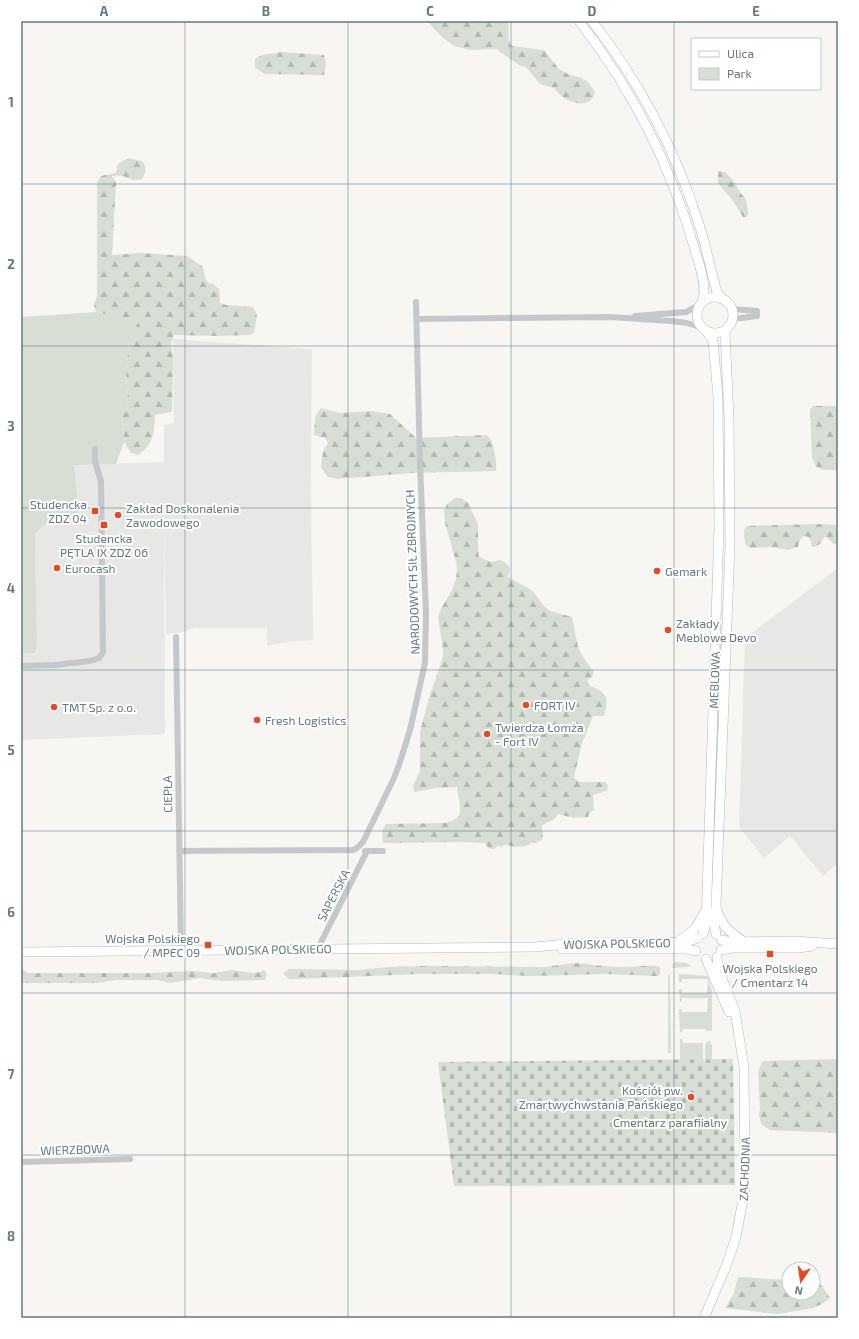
<svg xmlns="http://www.w3.org/2000/svg" width="859" height="1339" font-family="'Exo 2',sans-serif">
<style>
.built{fill:#e7e8e6}
.green{fill:#d8ded4}
.forest{fill:url(#forest-firs)}
.cemetery{fill:url(#cemetery-stones)}
.lines{fill:none;stroke-linecap:round;stroke-linejoin:round}
.secondary-casing{stroke:#b4babe;stroke-width:10}
.minor{stroke:#c4c8cb;stroke-width:6}
.secondary{stroke:#fff;stroke-width:9}
.grid{fill:none;stroke:#657885;stroke-width:1;stroke-opacity:0.55}
.poi-dot{fill:#e74a22;stroke:#fff;stroke-width:1.5}
.labels{text-anchor:middle;dominant-baseline:central;stroke-width:4;stroke-linejoin:round;paint-order:stroke}
.poi-label{font-size:12px;fill:#657885;stroke:#fff;text-anchor:start}
.street-label{font-size:12px;fill:#657885;stroke:#fff}
.park-label{font-size:12px;fill:#657760;stroke:#fff}
.neatline{fill:none;stroke:#657885;stroke-width:1.5}
.grid-label{font-size:13px;text-anchor:middle;font-weight:bold;fill:#657885}
</style>
<defs>
<pattern id="forest-firs" width="22" height="20" patternUnits="userSpaceOnUse"><rect width="22" height="20" fill="#d8ded4"/><path d="M5 1l3.5 6h-7zM16 11l3.5 6h-7z" fill="#b3b9b2"/></pattern>
<pattern id="cemetery-stones" width="16" height="16" patternUnits="userSpaceOnUse"><rect width="16" height="16" fill="#d8ded4"/><path d="M2 7V4a2 2 0 0 1 4 0v3zM10 15v-3a2 2 0 0 1 4 0v3z" fill="#b3b9b2"/></pattern>
</defs>
<rect width="100%" height="100%" fill="#f7f6f3"/>
<path class="built" d="M173,339L312,349L311,494L313,640L287,642L267,646V628H195L179,633L166,634L164,515L165,734L21,740V640H37L35,534L46,523L80,522L74,465L164,462V425L174,423Z
M838,568V863L823,876L790,836L764,858L739,827L745,638Z"/>
<path class="green" d="M96,312C110,316 125,317 138,322L129,342L126,371L128,401L122,415L124,442L116,464L74,465L80,523H46L35,534L37,640L35,653H21V317Z
M718,643H723L712,921H707Z
M676,962L686,963L692,966L689,967L672,968L673,963Z
M679,974L708,976L712,991V1031H707L705,1029H683L682,1032H680L679,1009H682V1012H707L708,998H682V1002H680L679,989H682V993H707L708,979H682V982H679Z
M668,975H670L671,1053H668Z
M680,1039H682L683,1043H703V1062H680Z
M708,1041H710L711,1044H712V1059H705V1044Z"/>
<path class="forest" d="M427,21H508C509,30 507,39 512,46L544,50L559,69L568,74L582,78L588,82L595,92C590,113 562,101 554,88L540,84L526,67L519,65L496,49L470,50L454,46L441,36Z
M281,52L324,55L326,64L324,75L265,74L255,68V59L262,55Z
M128,158L142,161C147,166 146,174 142,179C132,182 131,178 122,176C120,175 115,176 112,176L116,182L112,255L139,253L187,256L203,267L205,277L208,283L213,284L219,289L220,303L226,305L253,307L257,315L254,333L249,335L217,336L174,335L171,343L173,360L172,411C167,414 161,413 155,415C154,434 154,444 138,455L131,453L124,442L122,415L128,401L126,371L129,342L138,322C125,317 110,316 96,312L94,306L97,295V183L101,176L116,173L118,164Z
M718,171L725,172L733,180L742,195L746,199L748,213L747,217H743L733,201L718,183Z
M813,406H838V470H824L817,468L812,458L810,410Z
M321,408L340,413L371,411L390,414L416,438L487,435C494,441 497,462 496,471L412,473L338,479L328,477L321,467L323,451L328,443L325,438L314,435L315,417Z
M455,498H461L468,503L478,524V548L479,557L491,562L499,560L505,562L509,567L510,570L508,577L533,591L544,606L550,611L572,617L578,647L583,657L594,672L592,677L587,680L590,686C608,692 609,699 604,716H593L581,746L574,778L580,782H605L608,785L607,791L593,795L594,810L589,813L588,817L574,818L558,814C553,823 549,820 542,826C541,831 544,835 542,840L536,843L532,842C527,848 513,848 506,844L501,847L498,846L494,849L488,848L485,843L466,842L383,843L382,831L386,824L445,823C449,822 455,820 458,817C463,810 458,795 457,787L436,788L414,792L413,786L420,771V732L429,697L439,669L443,656V650L438,617L441,609L452,590L456,579L457,569L456,562L445,523L444,511L447,504Z
M820,524L838,525V544H834L825,536L820,544L814,547L811,546V541L808,537L804,536L800,540L798,547L788,550L770,547L750,548L745,544L744,530L747,526Z
M575,963C590,964 605,967 619,967C629,968 652,964 660,967V973L658,976H654L606,974L531,976L489,974H418L299,979H289L283,973L289,969L359,970L388,967L427,966L544,967Z
M21,969L28,973H151L191,971L214,973L231,970L254,973L260,972L264,970L267,974L265,980L222,981L200,978L169,983L158,980H116L98,983H21Z
M838,1059V1133L770,1130L761,1124L759,1114L760,1110L758,1071L763,1061Z
M738,1277L789,1280V1293H813V1280L822,1286L830,1298L822,1304L813,1308L778,1314L725,1308L734,1293Z"/>
<path class="cemetery" d="M733,1059L735,1185L454,1186L438,1062Z"/>
<g class="lines">
<defs>
<path id="secondary" d="M579,21C634,92 670,164 695,250C699,263 709,291 701,303
M592,21C639,81 675,149 698,221C706,244 710,268 717,292L722,299
M697 315a18 18 0 1 1 36 0a18 18 0 1 1-36 0Z
M716,908C723,927 727,930 744,942
M703,934L706,923L719,528L718,397L713,341L707,332
M716,934L714,923L716,906L730,546L729,420L725,331
M721,940L733,942L795,941L838,944
M676,943L694,930L705,912
M562,949H686L696,951
M721,950L733,948H799L812,946
M21,952L535,947L576,943L686,942L698,938
M706,959L729,1012
M704,1318L727,1264L736,1237L745,1189L744,1067L735,1011L721,976L718,968L717,957"/>
</defs>
<use href="#secondary" class="secondary-casing"/>
<path class="minor" d="M732,309L757,311V316L733,319
M635,316L686,312L699,305
M417,319L610,317L671,321L687,323L700,327
M176,637L181,950
M21,666L55,665L90,661L99,658L103,652L101,481L95,462V449
M179,851L353,850L357,848L363,842L394,778L399,765L410,730L425,663L426,612L420,464L416,302
M365,851H383
M320,949L321,942L367,851
M21,1162L130,1159"/>
<use href="#secondary" class="secondary"/>
</g>
<path class="grid" d="M185,21V1318M348,21V1318M511,21V1318M674,21V1318M21,184H838M21,346H838M21,508H838M21,670H838M21,831H838M21,993H838M21,1155H838"/>
<g class="poi-dot">
<rect x="91" y="507" width="8" height="8" rx="2"/>
<circle cx="118" cy="515" r="4"/>
<rect x="100" y="521" width="8" height="8" rx="2"/>
<circle cx="57" cy="568" r="4"/>
<circle cx="657" cy="571" r="4"/>
<circle cx="668" cy="630" r="4"/>
<circle cx="526" cy="705" r="4"/>
<circle cx="54" cy="707" r="4"/>
<circle cx="257" cy="720" r="4"/>
<circle cx="487" cy="734" r="4"/>
<rect x="204" y="941" width="8" height="8" rx="2"/>
<rect x="766" y="950" width="8" height="8" rx="2"/>
<circle cx="691" cy="1097" r="4"/>
</g>
<g class="labels">
<g class="poi-label">
<text x="87" y="504" text-anchor="end">Studencka<tspan x="87" dy="14">ZDZ 04</tspan></text>
<text x="126" y="508">Zakład Doskonalenia<tspan x="126" dy="14">Zawodowego</tspan></text>
<text x="104" y="538" text-anchor="middle">Studencka<tspan x="104" dy="14">PĘTLA IX ZDZ 06</tspan></text>
<text x="65" y="568">Eurocash</text>
<text x="665" y="571">Gemark</text>
<text x="676" y="623">Zakłady<tspan x="676" dy="14">Meblowe Devo</tspan></text>
<text x="534" y="705">FORT IV</text>
<text x="62" y="707">TMT Sp. z o.o.</text>
<text x="265" y="720">Fresh Logistics</text>
<text x="495" y="727">Twierdza Łomża<tspan x="495" dy="14">- Fort IV</tspan></text>
<text x="200" y="938" text-anchor="end">Wojska Polskiego<tspan x="200" dy="14">/ MPEC 09</tspan></text>
<text x="770" y="968" text-anchor="middle">Wojska Polskiego<tspan x="770" dy="14">/ Cmentarz 14</tspan></text>
<text x="683" y="1090" text-anchor="end">Kościół pw.<tspan x="683" dy="14">Zmartwychwstania Pańskiego</tspan></text>
</g>
<g class="street-label">
<text transform="translate(412 572) rotate(-92)">NARODOWYCH SIŁ ZBROJNYCH</text>
<text transform="translate(714 680) rotate(-88)">MEBLOWA</text>
<text transform="translate(167 794) rotate(-91)">CIEPŁA</text>
<text transform="translate(333 895) rotate(-63)">SAPERSKA</text>
<text transform="translate(617 943) rotate(-1)">WOJSKA POLSKIEGO</text>
<text transform="translate(278 949) rotate(-1)">WOJSKA POLSKIEGO</text>
<text transform="translate(75 1149) rotate(-2)">WIERZBOWA</text>
<text transform="translate(744 1169) rotate(-88)">ZACHODNIA</text>
</g>
<g class="park-label">
<text x="670" y="1122">Cmentarz parafiialny</text>
</g>
</g>
<rect width="859" height="1339" fill="none" stroke="#ffffff" stroke-width="44"/>
<rect x="691" y="38" width="130" height="52" fill="#ffffff" stroke="#c1c9ce"/>
<rect x="699" y="51" width="20" height="6" fill="#ffffff" stroke="#c1c9ce"/>
<text x="727" y="58" font-size="12" fill="#657885">Ulica</text>
<rect x="699" y="68" width="20" height="12" fill="#d8ded4" stroke="#c1c9ce"/>
<text x="727" y="78" font-size="12" fill="#657885">Park</text>
<g transform="translate(801 1281) rotate(193)"><circle r="19" fill="#ffffff" stroke="#c1c9ce"/>
<path d="M0-3L7 15L0 10L-7 15Z" fill="#e74a22"/>
<text y="-6" font-size="11" font-weight="bold" text-anchor="middle" fill="#657885">N</text>
</g>
<rect x="22" y="22" width="815" height="1295" class="neatline"/>
<g class="grid-label">
<text x="104" y="16">A</text>
<text x="266" y="16">B</text>
<text x="430" y="16">C</text>
<text x="592" y="16">D</text>
<text x="756" y="16">E</text>
<text x="11" y="107">1</text>
<text x="11" y="269">2</text>
<text x="11" y="431">3</text>
<text x="11" y="593">4</text>
<text x="11" y="755">5</text>
<text x="11" y="917">6</text>
<text x="11" y="1079">7</text>
<text x="11" y="1241">8</text>
</g>
</svg>
